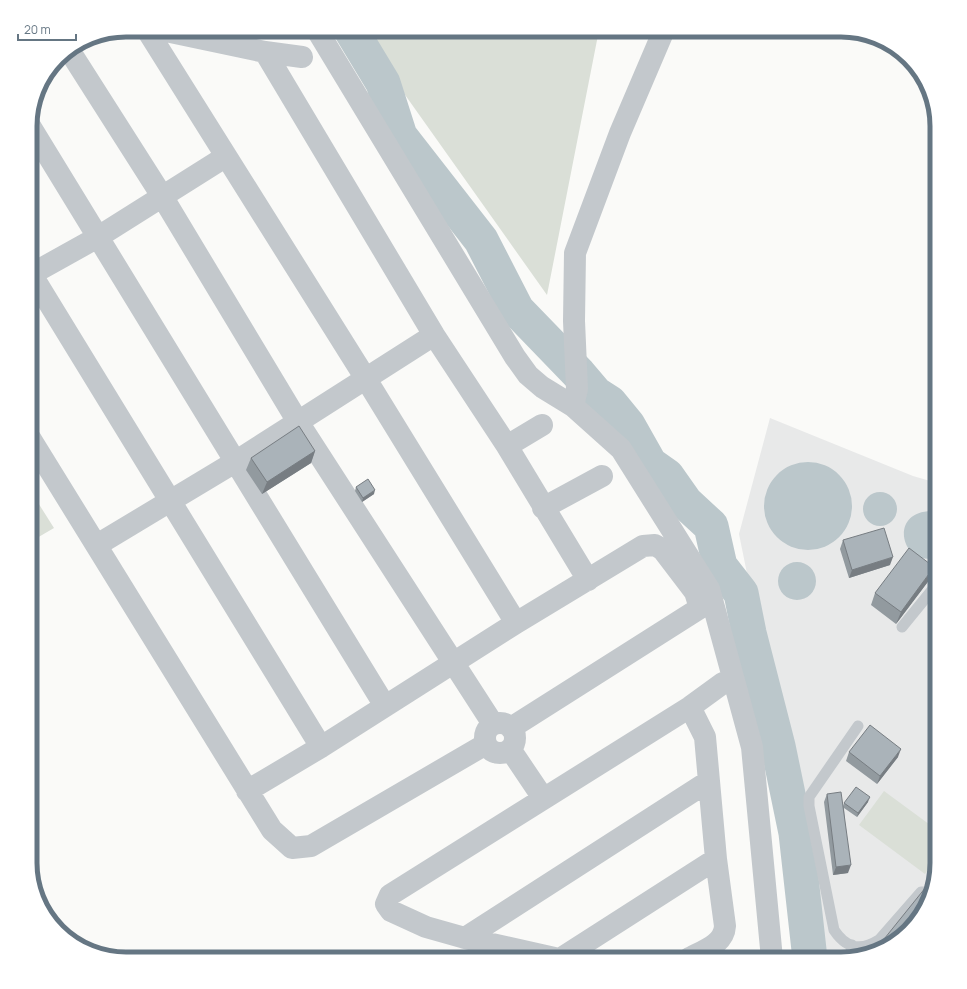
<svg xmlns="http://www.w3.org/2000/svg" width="967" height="989" font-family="Manrope,sans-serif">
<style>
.built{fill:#e8e9e9}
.green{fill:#dadfd7}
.water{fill:#bbc7cb}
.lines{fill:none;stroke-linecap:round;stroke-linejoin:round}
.river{stroke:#bbc7cb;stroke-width:35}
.lane{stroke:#c3c8cc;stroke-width:11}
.street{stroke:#c3c8cc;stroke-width:22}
.wall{fill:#929a9f}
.shaded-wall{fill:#777d82}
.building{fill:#aab3b9;stroke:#777d82}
.rim{fill:none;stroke:#657683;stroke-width:5}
</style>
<rect width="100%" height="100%" fill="#fafaf8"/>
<path class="built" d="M770,418L913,476L937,483V863L927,905L904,935L872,954L841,959H817L793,800L739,534Z"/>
<path class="green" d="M359,30H599L547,295Z
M30,490L54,528L30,542Z
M884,791L937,830V858L925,874L859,825Z"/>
<path class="water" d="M764 506a44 44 0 1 1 88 0a44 44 0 1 1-88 0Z
M863 509a17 17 0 1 1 34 0a17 17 0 1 1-34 0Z
M931,511L937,513V557C902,569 887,512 931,511Z
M778 581a19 19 0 1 1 38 0a19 19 0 1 1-38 0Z"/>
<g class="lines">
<path class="river" d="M351,30L383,83L400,136L481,240L517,310L579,374L596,394L610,403L628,425L650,464L667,476L686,503L711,526L720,566L741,593L749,633L778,746L796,833L810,959"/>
<path class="lane" d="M902,627L937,584
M858,726L809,797V806L834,930C846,948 860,952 879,940L921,892H930
M850,958L852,945"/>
<path class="street" d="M147,30L366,379L516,623
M161,30L265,52L302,57
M317,30L515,357L528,375L542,387L573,406L621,449L709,589L752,747L772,959
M69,50L162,196L298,422L493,724
M265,52L434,335L507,446L588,580
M30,126L385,706
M30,272L321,747
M30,275L98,237L225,157
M573,406L577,389L574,321L575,253L620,133L664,30
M30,438L272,830L292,848L311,846L486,744
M507,446L542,425
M543,508L602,476
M97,545L235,462L434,335
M485 738a15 15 0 1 1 30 0a15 15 0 1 1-30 0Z
M510,749L543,798
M247,791L321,747L516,623L643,546L655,545L663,550L695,592L700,608L511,728
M465,938L709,781
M559,959L465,938L426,927L391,911L386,904L390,895L690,707L723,683
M560,959L716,859
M688,959C702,951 724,945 725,926L716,859L705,737L690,707"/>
</g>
<path class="wall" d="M315,451L311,463L262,494L246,470L251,458Z
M356,487L374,494L362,502L355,491Z
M843,540L890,565L849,578L840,549Z
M930,579L896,624L871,605L875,593Z
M849,752L898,757L877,784L846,761Z
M827,794L843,806L844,803L868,802L857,817L844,808L848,873L833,875L824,802Z"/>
<path class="shaded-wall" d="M315,451L311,463L262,494L267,482Z
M375,490L374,494L362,502L363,498Z
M893,557L890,565L849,578L852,570Z
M934,567L930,579L896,624L901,612Z
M901,749L898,757L877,784L880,776Z
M870,797L868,802L857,817L858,813Z
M851,865L848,873L833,875L836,867Z"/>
<path class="building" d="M299,426L315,451L267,482L251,458Z
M368,479L375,490L363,498L356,487Z
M884,528L893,557L852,570L843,540Z
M909,548L934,567L901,612L875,593Z
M870,725L901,749L880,776L849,752Z
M856,787L870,797L858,813L844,803Z
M841,792L851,865L836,867L827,794Z
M930,882L932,884L927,905L904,935L872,954Z"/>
<path d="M0 0H967V989H0ZM126 37H841A89 89 0 0 1 930 126V863A89 89 0 0 1 841 952H126A89 89 0 0 1 37 863V126A89 89 0 0 1 126 37Z" fill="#fff" fill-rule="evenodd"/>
<path class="rim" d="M126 37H841A89 89 0 0 1 930 126V863A89 89 0 0 1 841 952H126A89 89 0 0 1 37 863V126A89 89 0 0 1 126 37Z"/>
<path d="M18 34v6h58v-6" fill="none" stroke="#657683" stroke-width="2"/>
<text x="24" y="34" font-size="12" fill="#657683" stroke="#ffffff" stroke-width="3" paint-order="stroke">20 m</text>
</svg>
